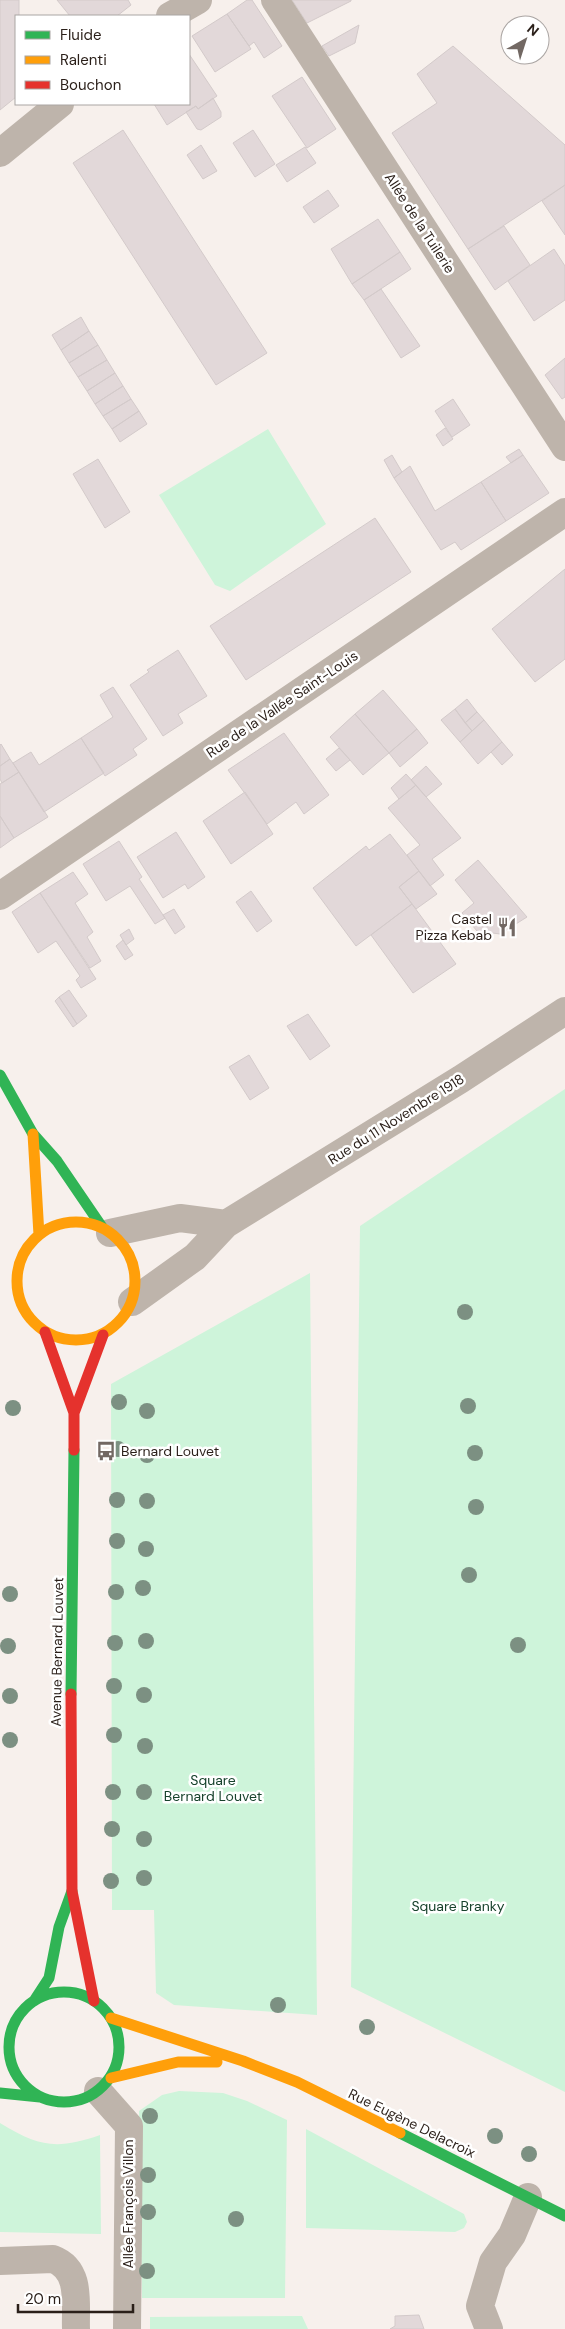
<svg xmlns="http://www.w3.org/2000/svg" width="565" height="2329" font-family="'DM Sans',sans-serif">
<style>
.green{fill:#cef4da}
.building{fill:#e2d8d9;stroke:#d3caca}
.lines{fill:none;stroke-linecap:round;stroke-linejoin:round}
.street{stroke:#beb4ab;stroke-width:28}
.fast{stroke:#30b455;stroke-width:11}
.slow{stroke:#ff9f0a;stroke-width:11}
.jam{stroke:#e5322d;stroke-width:11}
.tree{fill:#7c9082}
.labels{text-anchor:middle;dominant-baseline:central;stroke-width:5;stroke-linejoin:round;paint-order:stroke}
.street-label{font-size:14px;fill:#2a1f19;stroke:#fff}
.poi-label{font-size:14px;fill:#2a1f19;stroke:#fff;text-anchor:end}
.park-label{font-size:14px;fill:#17422c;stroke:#fff}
</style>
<rect width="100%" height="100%" fill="#f7f0ec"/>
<path class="green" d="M268,429L326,524L230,591L215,585L159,495Z
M565,1089V2092L351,1987L360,1226Z
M310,1273L317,2015L174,2005L156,1993L154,1910H112L111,1384Z
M179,2091L223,2093L247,2101L287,2120L285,2298H142L139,2111L162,2095Z
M0,2123C39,2147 57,2150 100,2135L101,2234L0,2232Z
M306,2129L464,2214L467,2222L464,2228L455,2232L306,2228Z
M302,2316L308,2329H150V2317Z"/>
<path class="building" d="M0,0H19V16H16V97L0,110Z
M57,0H128L131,5L117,16H70Z
M247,0H252L282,46L264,58L254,42L249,46L227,14Z
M292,0H351V1L307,23Z
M227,14L251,49L215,72L192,36Z
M359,25L355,43L329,56L322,46Z
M453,46L565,145V185L468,249L392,133L437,103L417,74Z
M189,54L217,96L198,109L196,106L167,125L154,104H189Z
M302,77L336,129L307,148L272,96Z
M213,98L221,112V117L201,130L197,129L186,112L196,106L198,109Z
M123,130L267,353L216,385L73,163Z
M253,130L275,164L255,177L233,143Z
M201,145L217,171L203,179L187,155Z
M305,147L316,163L287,182L276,165Z
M565,185V235L542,201Z
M328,190L339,206L314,223L303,207Z
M378,219L400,252L352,284L331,249Z
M504,226L530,265L495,290L468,249Z
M554,249L565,266V300L534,321L508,281Z
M400,252L411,269L364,300L352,284Z
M381,289L420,346L401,358L364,300Z
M81,317L89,331L61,350L52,335Z
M89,331L98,345L69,363L61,350Z
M98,345L107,360L78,377L69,363Z
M565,358V397L562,399L545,375Z
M107,360L115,373L87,391L78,377Z
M115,373L123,386L95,404L87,391Z
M123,386L131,399L103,416L95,404Z
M131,399L139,411L112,429L103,416Z
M453,399L470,425L452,437L435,411Z
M139,411L147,424L120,442L112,429Z
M445,428L453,439L443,446L436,435Z
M519,449L523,455L511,463L506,457Z
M392,455L402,472L394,478L384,460Z
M523,455L549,493L506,521L481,482Z
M98,459L130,512L105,528L73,474Z
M410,466L435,511L481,482L506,521L461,550L455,542L441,550L394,478Z
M375,518L411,572L246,680L210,626Z
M565,569V659L535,682L492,629Z
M178,650L207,696L178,714L183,723L163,736L130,685L149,672L147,670Z
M113,687L147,739L133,749L137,755L105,776L81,738L113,717L100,695Z
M383,690L417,729L389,753L355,714Z
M467,699L477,712L465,723L455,709Z
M455,709L472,731L460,742L441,720Z
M477,712L484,720L472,731L465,723Z
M355,714L389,753L363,775L330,737Z
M484,720L502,742L478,764L460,742Z
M417,729L428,743L400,767L389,753Z
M284,733L329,795L304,814L296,802L267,824L228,770Z
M81,738L104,773L44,812L13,763L31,752L39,765Z
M502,742L513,755L502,765L491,752Z
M1,744L10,759L0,766V745Z
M339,748L350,760L336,771L326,759Z
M10,759L19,772L2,783L0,779V766Z
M426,766L442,784L426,797L411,780Z
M19,772L48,817L14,838L0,816V784Z
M406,774L416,785L399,799L391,788Z
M416,785L461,838L432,859L444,875L430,886L407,855L420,845L388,808Z
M245,792L273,834L231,864L203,821Z
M0,816L14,838L0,848Z
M176,832L205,877L188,889L185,884L163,898L137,857Z
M390,834L419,871L399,887L412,904L356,946L313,888L366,846L369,850Z
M119,841L142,877L139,879L165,918L155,924L130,886L106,901L83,864Z
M478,860L527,917L500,934L477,931L462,913L474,903L455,880Z
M419,871L437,894L416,909L399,887Z
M73,872L88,894L75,903L93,932L87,937L101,961L90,968L40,893Z
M251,891L272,921L257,932L236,902Z
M40,893L96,979L81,988L76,980L80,976L56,941L38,953L12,912Z
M412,904L456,964L413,993L371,935Z
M174,909L185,927L175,934L163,915Z
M129,929L134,939L126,945L120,935Z
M123,940L133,955L125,960L116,946Z
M69,990L87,1016L77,1024L59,997Z
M59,997L77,1024L73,1027L55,1001Z
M308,1014L330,1046L310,1060L287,1026Z
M249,1055L269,1088L250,1100L229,1067Z
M419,2315L424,2329H390L395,2326V2316Z"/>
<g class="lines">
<path class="street" d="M275,0L565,447
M170,16L198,0
M0,153L60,104
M0,896L565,512
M110,1233L180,1218L226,1224
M132,1302L195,1257L226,1224L461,1079L565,1011
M98,2091L129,2126L127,2329
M0,2261L53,2259C82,2270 75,2304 76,2329
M489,2329L480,2306L493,2262L512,2235L528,2197"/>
<path class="fast" d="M0,1075L33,1134L57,1161L102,1227
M71,1694L74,1450
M9 2047a55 55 0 1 1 110 0a55 55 0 1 1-110 0Z
M34,2001L49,1978L59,1927L72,1891
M0,2093L40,2097
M400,2133L565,2216"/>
<path class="slow" d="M33,1134L39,1235
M17 1281a59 59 0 1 1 118 0a59 59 0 1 1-118 0Z
M111,2018L243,2061L297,2082L400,2133
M111,2078L178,2062H217"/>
<path class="jam" d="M45,1332L74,1413
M74,1450V1413L103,1335
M71,1694L72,1891L94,2001"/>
</g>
<g class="tree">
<circle cx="465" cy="1312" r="8"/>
<circle cx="119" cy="1402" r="8"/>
<circle cx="468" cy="1406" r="8"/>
<circle cx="13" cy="1408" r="8"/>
<circle cx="147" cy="1411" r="8"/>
<circle cx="118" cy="1449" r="8"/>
<circle cx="475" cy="1453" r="8"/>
<circle cx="147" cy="1455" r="8"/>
<circle cx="117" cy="1500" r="8"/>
<circle cx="147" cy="1501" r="8"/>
<circle cx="476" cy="1507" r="8"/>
<circle cx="117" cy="1541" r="8"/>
<circle cx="146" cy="1549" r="8"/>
<circle cx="469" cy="1575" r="8"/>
<circle cx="143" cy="1588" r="8"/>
<circle cx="116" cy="1592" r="8"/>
<circle cx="10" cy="1594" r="8"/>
<circle cx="146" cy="1641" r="8"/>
<circle cx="115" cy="1643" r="8"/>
<circle cx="518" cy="1645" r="8"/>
<circle cx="8" cy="1646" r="8"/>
<circle cx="114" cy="1686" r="8"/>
<circle cx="144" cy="1695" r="8"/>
<circle cx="10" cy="1696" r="8"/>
<circle cx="114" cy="1735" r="8"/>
<circle cx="10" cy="1740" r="8"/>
<circle cx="145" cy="1746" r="8"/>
<circle cx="113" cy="1792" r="8"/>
<circle cx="144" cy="1792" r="8"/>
<circle cx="112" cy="1829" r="8"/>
<circle cx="144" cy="1839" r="8"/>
<circle cx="144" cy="1878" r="8"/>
<circle cx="111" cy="1881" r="8"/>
<circle cx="278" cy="2005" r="8"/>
<circle cx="367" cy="2027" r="8"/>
<circle cx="150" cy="2116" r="8"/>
<circle cx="495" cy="2136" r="8"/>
<circle cx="529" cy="2154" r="8"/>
<circle cx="148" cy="2175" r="8"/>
<circle cx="148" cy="2212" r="8"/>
<circle cx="236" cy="2219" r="8"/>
<circle cx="147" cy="2271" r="8"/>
</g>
<defs>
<symbol id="restaurant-bare" viewBox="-9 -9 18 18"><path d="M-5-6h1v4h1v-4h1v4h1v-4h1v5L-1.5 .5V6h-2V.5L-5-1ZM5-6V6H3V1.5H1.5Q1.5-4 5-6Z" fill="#726863" stroke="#fff" stroke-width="2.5" paint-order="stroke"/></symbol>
<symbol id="bus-bare" viewBox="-9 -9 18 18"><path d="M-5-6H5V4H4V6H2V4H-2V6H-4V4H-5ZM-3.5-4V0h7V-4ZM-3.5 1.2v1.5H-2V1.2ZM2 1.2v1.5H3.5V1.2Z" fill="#726863" stroke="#fff" stroke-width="2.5" paint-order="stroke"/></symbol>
</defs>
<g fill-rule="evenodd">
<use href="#restaurant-bare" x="493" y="913" width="28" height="28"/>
<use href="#bus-bare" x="92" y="1437" width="28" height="28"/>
</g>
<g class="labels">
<g class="street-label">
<text transform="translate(420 223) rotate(57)">Allée de la Tuilerie</text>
<text transform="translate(282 704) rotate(-34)">Rue de la Vallée Saint-Louis</text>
<text transform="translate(396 1119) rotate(-32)">Rue du 11 Novembre 1918</text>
<text transform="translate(57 1652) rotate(-89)">Avenue Bernard Louvet</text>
<text transform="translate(412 2123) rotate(26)">Rue Eugène Delacroix</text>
<text transform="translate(128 2204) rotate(-90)">Allée François Villon</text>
</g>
<g class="poi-label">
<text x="492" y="919">Castel<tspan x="492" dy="16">Pizza Kebab</tspan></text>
<text x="121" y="1451" text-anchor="start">Bernard Louvet</text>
</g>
<g class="park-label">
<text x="213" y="1780">Square<tspan x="213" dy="16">Bernard Louvet</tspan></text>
<text x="458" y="1906">Square Branky</text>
</g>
</g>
<rect x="15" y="15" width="175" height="90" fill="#ffffff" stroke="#aaa5a3"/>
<rect x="25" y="31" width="25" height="8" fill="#30b455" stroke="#aaa5a3"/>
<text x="60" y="40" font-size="15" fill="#2a1f19">Fluide</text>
<rect x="25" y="56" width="25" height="8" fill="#ff9f0a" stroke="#aaa5a3"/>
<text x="60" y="65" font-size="15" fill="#2a1f19">Ralenti</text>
<rect x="25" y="81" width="25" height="8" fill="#e5322d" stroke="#aaa5a3"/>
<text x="60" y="90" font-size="15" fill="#2a1f19">Bouchon</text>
<g transform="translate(525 40) rotate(39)"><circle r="24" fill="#ffffff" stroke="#aaa5a3"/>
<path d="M0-4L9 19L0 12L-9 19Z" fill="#726863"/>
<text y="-8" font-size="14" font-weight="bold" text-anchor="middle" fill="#2a1f19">N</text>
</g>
<path d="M18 2304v8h115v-8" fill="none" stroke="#2a1f19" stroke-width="2.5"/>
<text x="25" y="2304" font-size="15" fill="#2a1f19" stroke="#ffffff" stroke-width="4" paint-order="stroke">20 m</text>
</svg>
